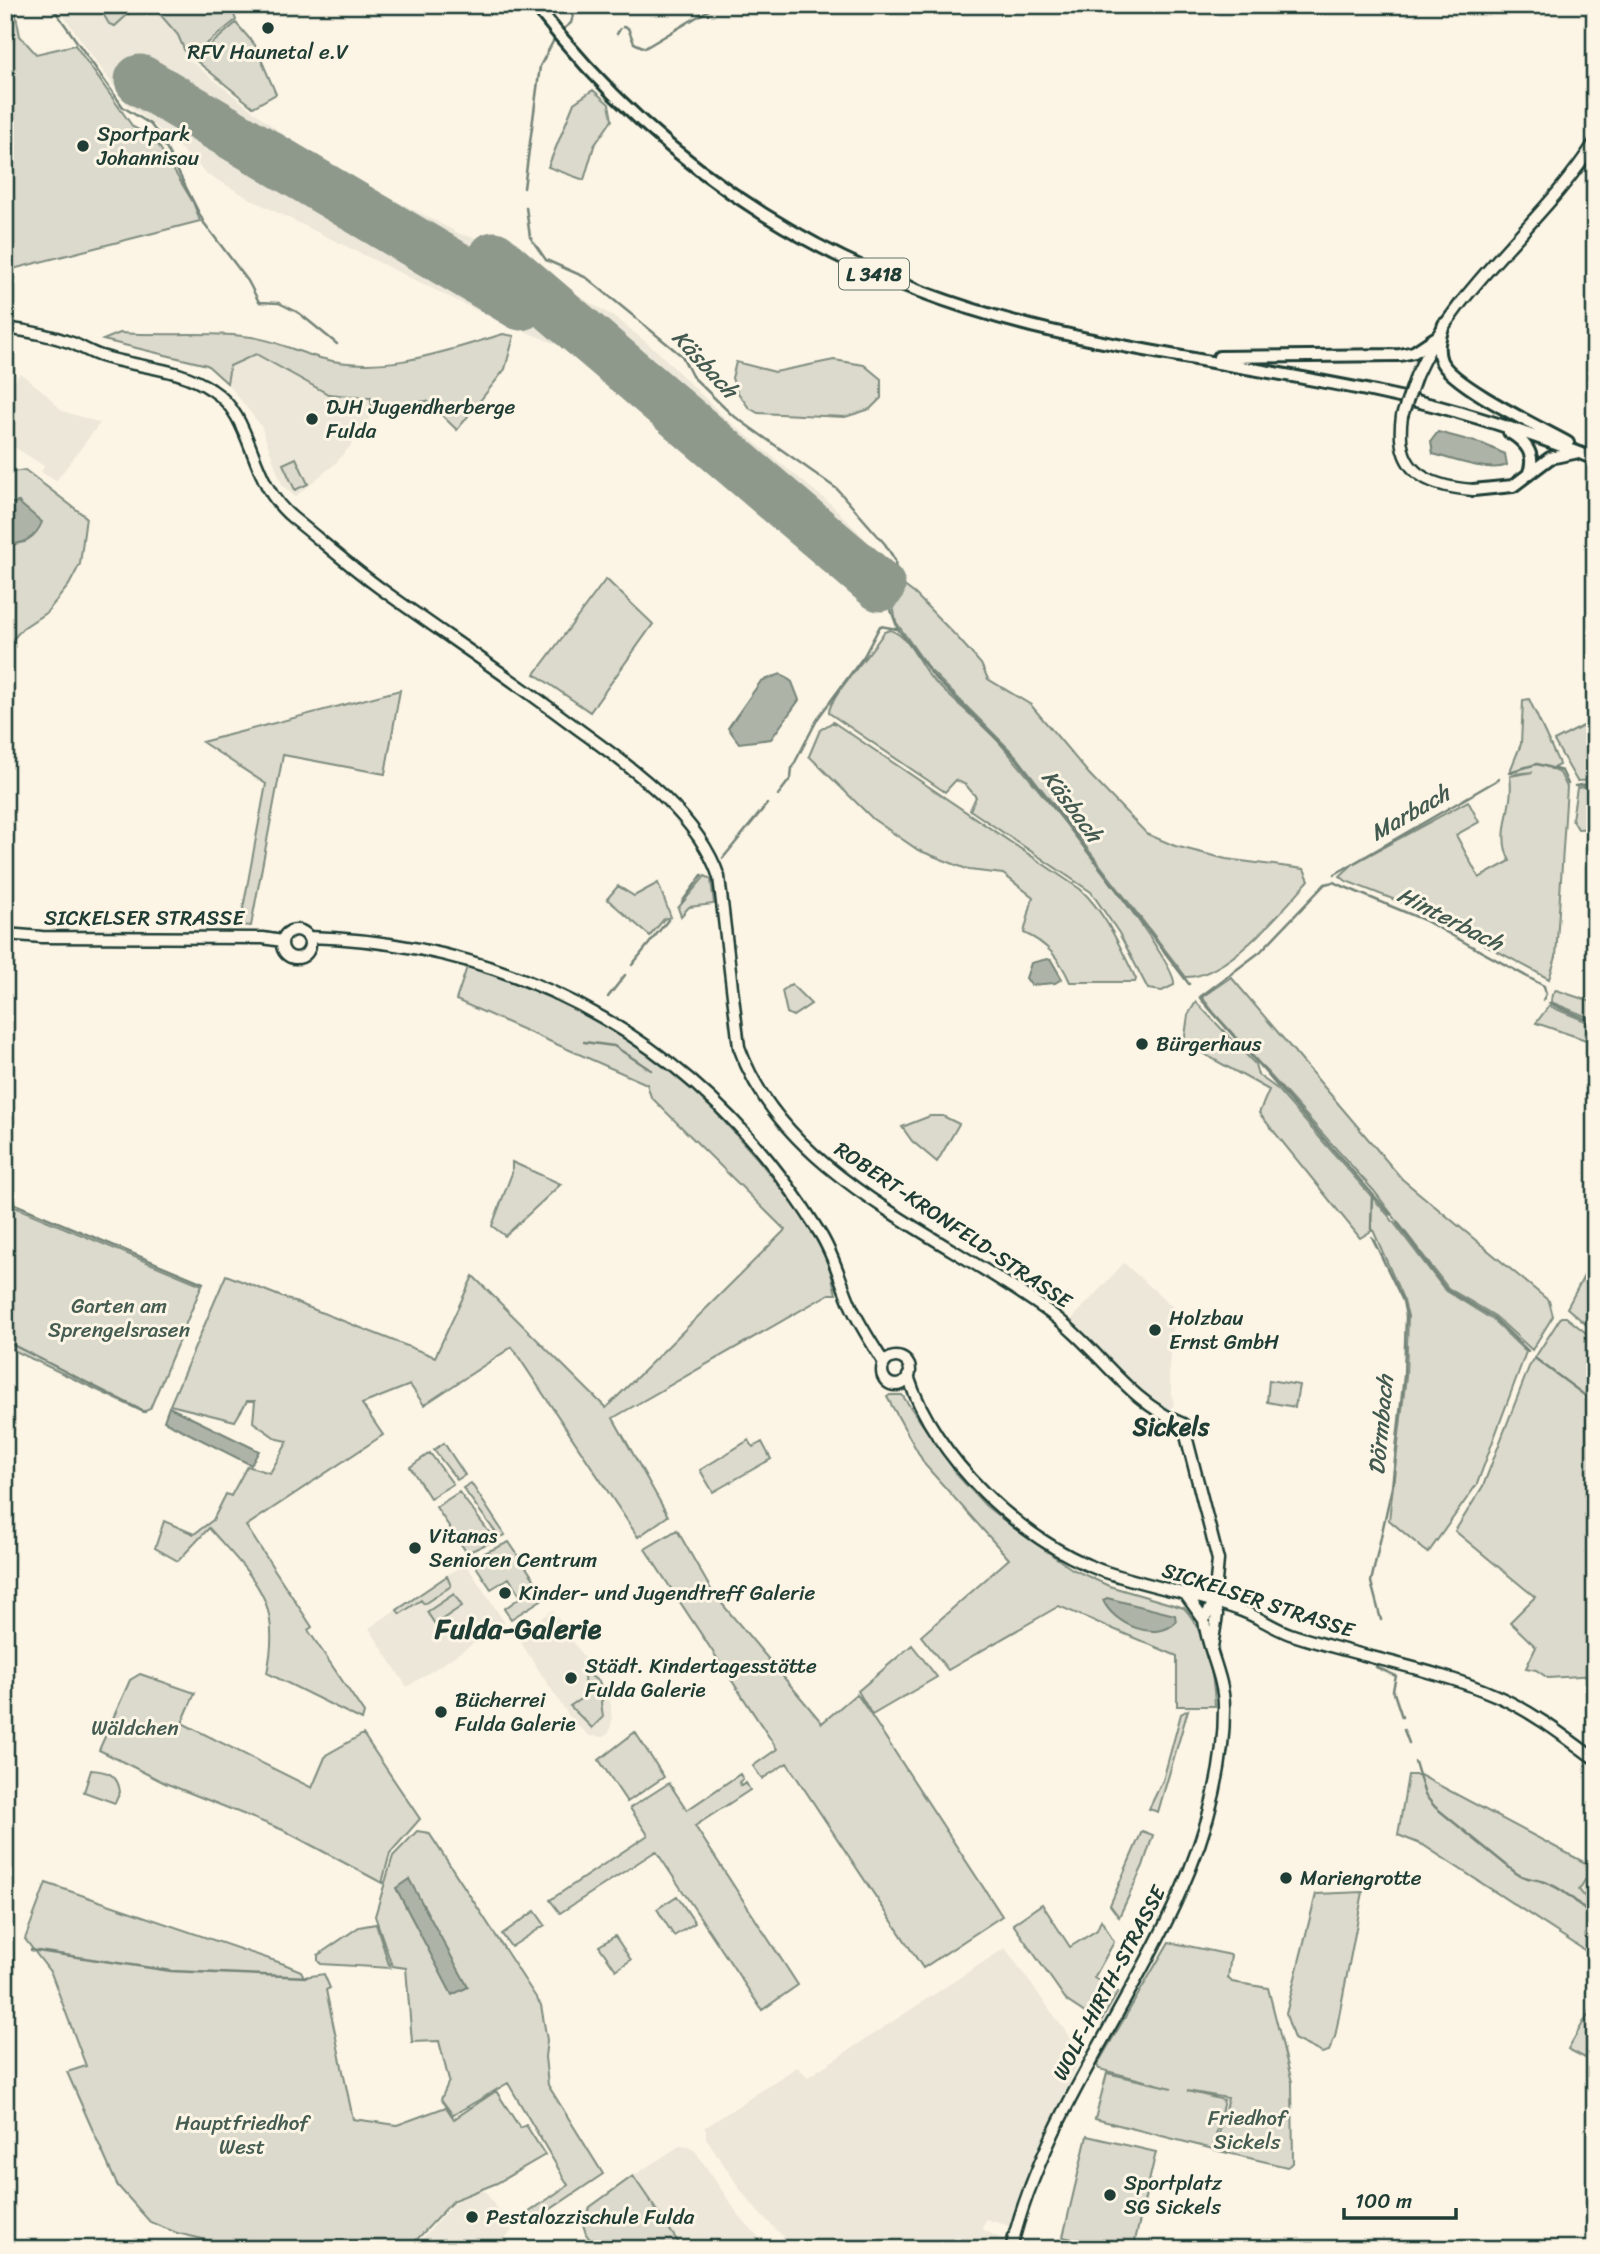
<svg xmlns="http://www.w3.org/2000/svg" width="1600" height="2254" font-family="Sriracha,sans-serif">
<style>
.built{fill:#ece7d8}
.green{fill:#dcdacc;stroke:#7e8c80;stroke-width:2}
.water{fill:#aeb3a7;stroke:#758479;stroke-width:2}
.lines{fill:none;stroke-linecap:round;stroke-linejoin:round}
.stream{stroke:#758479;stroke-width:2.5}
.runway{stroke:#8e998c;stroke-width:51}
.secondary-casing{stroke:#1f3d34;stroke-width:15}
.primary-casing{stroke:#1f3d34;stroke-width:16}
.secondary{stroke:#fcf5e5;stroke-width:10}
.primary{stroke:#fcf5e5;stroke-width:10}
.secondary-bridge-casing{stroke:#1f3d34;stroke-width:15;stroke-linecap:butt}
.secondary-bridge{stroke:#fcf5e5;stroke-width:10}
.poi-dot{fill:#1f3d34;stroke:#fcf5e5;stroke-width:2.5}
.labels{text-anchor:middle;dominant-baseline:central;stroke-width:6;stroke-linejoin:round;paint-order:stroke}
.shield{fill:#fcf5e5;stroke:#617469;stroke-width:2}
.shield-label{font-size:19px;font-weight:bold;fill:#1f3d34}
.poi-label{font-size:21px;fill:#1f3d34;stroke:#fcf5e5;text-anchor:start}
.street-label{font-size:21px;fill:#1f3d34;stroke:#fcf5e5}
.park-label{font-size:21px;fill:#455c52;stroke:#fcf5e5}
.water-label{font-size:23px;font-style:italic;fill:#435a51;stroke:#fcf5e5}
.quarter-label{font-size:24px;font-weight:bold;fill:#1f3d34;stroke:#fcf5e5}
.district-label{font-size:28px;font-weight:bold;fill:#1f3d34;stroke:#fcf5e5}
</style>
<rect width="100%" height="100%" fill="#fcf5e5"/>
<filter id="ink" filterUnits="userSpaceOnUse"><feTurbulence type="fractalNoise" baseFrequency=".0143" numOctaves="2"/><feDisplacementMap in="SourceGraphic" scale="14" xChannelSelector="R" yChannelSelector="G"/><feConvolveMatrix kernelMatrix="1 2 1 2 8 2 1 2 1" color-interpolation-filters="sRGB"/></filter>
<g filter="url(#ink)">
<path class="built" d="M63,5H98L115,26L138,5H152L178,35L188,59L307,154L460,234L484,240H504L548,279L615,317L656,350L725,418L832,505L874,548L889,571L893,582L886,592L877,601L868,600L587,357L490,317L256,202L207,174L165,134L126,103L58,8Z
M256,354L328,394L371,398L373,412L361,433L336,463L295,497L282,485L261,426L228,384L230,366Z
M20,373L43,391L62,411L100,423L56,481L41,472L44,466L5,441V396Z
M1124,1263L1175,1309L1169,1377L1174,1406L1169,1409L1122,1375L1070,1321Z
M465,1563L505,1623L407,1687L369,1628Z
M553,1610L610,1698L612,1721L609,1733L604,1737L590,1736L572,1721L516,1635Z
M1595,1864V1909L1579,1890Z
M1005,1948L1082,2054L1037,2155L1009,2226L986,2219L982,2229L1004,2240L1002,2249H796L759,2213L742,2192L706,2138V2127L797,2067L808,2077Z
M681,2145L689,2146L696,2152L737,2213L763,2242L757,2249H683L633,2176Z
M475,2189L485,2191L512,2231L497,2245L499,2249H413L454,2203Z"/>
<path class="green" d="M5,5H14L20,36L36,54L75,45L133,127L154,138L193,202L200,221L5,271Z
M98,5H138L115,26L109,24Z
M152,5H230L236,20L188,59L178,35Z
M236,23L255,45L276,94L253,107L194,59Z
M593,90L609,104L612,120L594,146L584,180L548,167L574,103Z
M120,333C161,336 202,332 243,336C271,338 293,351 320,358C382,375 444,352 503,334L514,336L505,369L457,430L427,401L372,408L371,398L328,394L256,354L230,366L227,383L207,365L103,340Z
M834,360L864,365L881,379V398L870,409L845,417L758,413L749,408L736,390L732,378L736,362L775,372Z
M296,458L308,484L295,490L283,464Z
M25,470L86,517L80,564L69,585L47,612L23,628L5,648V546L25,542L19,502L5,505V473Z
M606,579L653,624L590,712L535,674Z
M899,582L915,594L958,638L981,664L988,679L1031,705L1089,774L1147,834L1175,846L1226,859L1304,869L1309,880C1284,909 1227,978 1186,977L1017,757L929,669L896,622L893,605Z
M890,630C910,636 918,663 931,678C952,700 976,718 997,740C1022,767 1180,963 1174,985L1162,991L1148,989L1119,933L1091,892L970,810L976,797L966,785L956,780L945,792L829,713C828,698 874,650 884,632Z
M400,690L385,774L283,755L251,926L240,925L266,784L202,742Z
M1529,699L1558,761L1559,765L1551,769L1560,773L1567,787L1556,957L1549,979L1421,910L1346,881L1340,876L1354,863L1468,801L1479,822L1456,835L1479,878L1510,861C1495,832 1515,809 1510,776L1533,772L1513,774L1510,771L1521,744L1523,700Z
M1595,720V780L1577,781L1554,741Z
M833,722L1080,889C1106,913 1120,947 1136,979L1135,982H1070C1060,959 1047,943 1024,933L1033,897L1003,874L969,870L918,850L873,819L809,756L820,730Z
M1595,785V828L1578,829L1572,819L1577,788Z
M705,876L711,879L714,904L689,907L681,916L678,908Z
M658,883L671,917L664,919L650,936L607,899L618,886L634,896Z
M468,964L593,1014L677,1069L756,1157L805,1219L828,1261L836,1294H829L613,1418L668,1516L638,1537L512,1347L424,1405L410,1385L362,1404L383,1435L246,1526L312,1627L308,1630L364,1713L362,1720L267,1673C283,1600 254,1579 209,1528L178,1561L155,1548L164,1521L194,1534L213,1520L226,1494L231,1496L247,1466L270,1473L288,1441L277,1439L253,1422L255,1401H247L235,1421L170,1405L226,1275L435,1357L473,1276L606,1408L785,1230L651,1097L647,1084L456,1000Z
M1231,977L1402,1179L1549,1301L1553,1316L1532,1350L1495,1316L1448,1288L1374,1191L1215,1014L1202,997Z
M791,984L811,1004L793,1016L787,1013L782,991Z
M1556,990L1595,1003V1020L1551,1002L1552,994Z
M1196,1002L1255,1064L1258,1075L1276,1088L1388,1215L1445,1290L1493,1320L1526,1352L1477,1484L1428,1553L1389,1520L1406,1376L1408,1316L1404,1301L1373,1230L1360,1238L1259,1113L1269,1090L1184,1043L1188,1015Z
M1549,1006L1595,1025V1043L1536,1023Z
M930,1116H943L959,1124L937,1162L912,1141L902,1127Z
M512,1162L561,1184L505,1236L492,1226L512,1173Z
M5,1203L202,1285L150,1409L143,1412L5,1346Z
M1595,1255V1332L1567,1308Z
M1561,1317H1566L1595,1340V1675L1548,1678L1536,1670L1526,1668L1536,1647L1510,1622L1535,1597L1455,1531L1483,1486L1529,1367Z
M1269,1380L1299,1385L1295,1407L1267,1402Z
M890,1395H902L959,1477L986,1506L1015,1529L1072,1569L1109,1586L1184,1608C1206,1631 1214,1676 1215,1706H1177V1656L1059,1606L948,1670L921,1636L1009,1559L925,1465L887,1397Z
M749,1440L753,1447L762,1442L771,1459L713,1492L700,1470Z
M444,1443L465,1475L457,1480L434,1450Z
M430,1453L453,1484L430,1498L410,1467Z
M471,1483L505,1535L499,1537L463,1488Z
M459,1492L495,1540L467,1553L436,1507Z
M677,1530L713,1593L822,1723L856,1694L859,1697L1002,1916L923,1968L787,1763L762,1779L753,1766L777,1749L645,1549Z
M509,1542L546,1597L511,1619L504,1609L521,1597L509,1578L491,1589L471,1559Z
M447,1576L451,1586L424,1604L421,1600L400,1614L397,1610Z
M454,1594L462,1606L435,1624L427,1612Z
M912,1645L937,1677L872,1715L858,1691Z
M140,1674L195,1693L182,1723L312,1788L326,1755L363,1734L420,1819L390,1853L382,1883L283,1830L165,1783L99,1750L130,1680Z
M588,1674L599,1682L605,1695L601,1702L603,1717L592,1728L570,1706L585,1696L584,1676Z
M1188,1710L1158,1812L1149,1809L1163,1780L1181,1714Z
M635,1732L664,1777L627,1802L599,1760Z
M91,1770C107,1771 118,1774 120,1792L115,1803L84,1792Z
M740,1774L743,1779L739,1782L741,1786L746,1783L750,1790L695,1826L798,1985L762,2010L656,1851L560,1913L550,1900L648,1835L630,1808L669,1783L687,1810Z
M1408,1775H1420L1593,1867L1579,1890L1595,1909V1957L1423,1845L1398,1835Z
M417,1831L429,1833L541,2005L547,2040L545,2057L548,2085L603,2174L530,2223L525,2215L568,2185L508,2083L453,2115L441,2099L449,2081L439,2041L412,2042L406,1968L392,1966L375,1916L393,1856Z
M1142,1831L1153,1835L1143,1866L1119,1917L1110,1905Z
M46,1883L284,1964L301,1971L304,1977L324,1974L330,1988L326,1990L353,2119L397,2125L446,2107L454,2119L496,2091L520,2128L526,2125L545,2155L497,2183L454,2200L408,2249H245L177,2233L150,2222L117,2185L67,2072L86,2066L51,1973L25,1939Z
M1363,1892L1335,2037L1329,2051L1322,2053L1294,2039L1286,2014L1316,1894Z
M677,1896L695,1923L674,1936L657,1909Z
M1042,1904L1070,1947L1097,1930L1101,1920L1114,1942L1094,1978L1118,1992L1100,2023L1067,2001L1013,1924Z
M535,1911L545,1925L511,1947L502,1934Z
M376,1924L390,1968L321,1964L318,1961V1955L359,1927Z
M615,1936L631,1960L616,1970L599,1946Z
M1169,1942L1231,1955L1228,1978L1232,1982L1268,1988L1292,2082L1293,2163L1287,2167L1215,2150L1228,2098L1187,2091L1224,2100L1213,2149L1095,2119L1107,2073L1172,2088L1099,2069L1097,2065Z
M1595,2002V2063L1568,2049Z
M1087,2136L1156,2152L1133,2249H1118L1063,2237Z
M633,2176L683,2249H597L586,2234L582,2221L590,2207Z"/>
<path class="water" d="M1438,432L1483,444L1505,454L1507,465C1490,473 1451,459 1433,454L1431,441Z
M18,502L42,522C35,540 23,543 5,546V505Z
M781,674L792,682L799,700L771,739L739,743L728,728L761,681Z
M1047,959L1051,960L1062,979L1055,983L1031,985L1026,978L1031,963Z
M169,1407L259,1451L251,1465L164,1421Z
M1107,1598L1175,1615L1176,1622C1156,1643 1113,1624 1103,1600Z
M409,1879L468,1987L452,1995L396,1888Z"/>
<g class="lines">
<path class="stream" d="M51,5L123,107L150,124L160,136L204,223L248,281L259,302L279,303L299,313L337,344
M623,27L628,28L634,43L645,48L717,5
M561,31L571,23L576,5
M617,34L620,29
M524,188L540,66L556,36
M526,207L530,237L546,260L587,278L682,356L692,376L731,414L837,489L885,544L895,560L896,574
M897,582L891,610L898,629L934,677L1016,758L1189,984
M1509,772L1537,764L1562,771L1568,784
M1575,786L1595,783
M778,795L791,778L792,768L818,718L864,656L880,626L897,629
M723,858L767,804
M1335,874L1499,779
M682,902L702,875
M632,965L668,920
M608,997L625,975
M1200,997L1260,952L1325,884L1333,882L1424,920L1544,986L1546,994L1543,1000
M1200,998L1390,1214
M1549,1003L1595,1023
M584,1042L614,1046L651,1070
M5,1200L203,1283
M1397,1223L1446,1289L1494,1318L1528,1351
M1371,1229L1372,1194
M1372,1237L1403,1301L1406,1316L1404,1376L1392,1487L1371,1582L1381,1620
M5,1341L145,1412
M1536,1359L1595,1403
M1376,1667L1396,1676L1393,1690L1402,1717
M1404,1730L1409,1743
M1415,1762L1425,1795L1435,1807L1516,1873C1526,1880 1534,1878 1544,1882C1563,1888 1582,1906 1595,1921
M31,1950L171,1971L307,1977"/>
<path class="runway" d="M140,80L521,305
M494,257L880,586"/>
<defs>
<path id="secondary" d="M5,328C29,331 50,335 72,343C82,347 91,353 101,356C139,368 179,367 212,390C255,417 248,482 293,518C323,542 352,568 384,591C444,634 506,675 566,720C621,761 696,809 719,877L739,1047C785,1179 949,1237 1053,1315C1099,1349 1128,1402 1183,1424L1218,1560L1214,1602L1217,1615L1212,1647
M1416,376C1456,285 1542,225 1595,142
M1402,416C1394,470 1424,486 1473,490
M282 944a14 14 0 1 1 28 0a14 14 0 1 1-28 0Z
M5,934L42,937L263,938L282,941
M308,937C527,943 707,1049 821,1235C835,1258 841,1284 852,1308C861,1327 873,1345 884,1363
M882 1371a14 14 0 1 1 28 0a14 14 0 1 1-28 0Z
M908,1376C934,1457 1021,1541 1100,1570C1145,1586 1193,1593 1237,1609C1256,1615 1271,1627 1290,1634C1358,1657 1431,1667 1497,1696C1533,1712 1564,1736 1595,1759
M1186,1595L1204,1620
M1011,2249C1056,2060 1225,1907 1224,1707C1224,1676 1207,1649 1204,1620L1214,1602"/>
<path id="primary" d="M535,5C669,178 840,282 1052,331C1162,357 1275,370 1385,394C1457,409 1527,432 1595,459
M1444,324C1440,337 1436,348 1441,361C1453,386 1541,428 1568,443
M1219,357L1400,355L1414,352L1435,338
M1509,432C1526,442 1537,455 1528,475
M1473,490L1513,486L1550,458L1574,453"/>
</defs>
<use href="#secondary" class="secondary-casing"/>
<use href="#primary" class="primary-casing"/>
<use href="#secondary" class="secondary"/>
<use href="#primary" class="primary"/>
<defs>
<path id="secondary-bridge" d="M1402,416L1416,376"/>
</defs>
<use href="#secondary-bridge" class="secondary-bridge-casing"/>
<use href="#secondary-bridge" class="secondary-bridge"/>
</g>
</g>
<g class="poi-dot">
<circle cx="268" cy="28" r="7"/>
<circle cx="83" cy="146" r="7"/>
<circle cx="312" cy="419" r="7"/>
<circle cx="1142" cy="1044" r="7"/>
<circle cx="1155" cy="1330" r="7"/>
<circle cx="415" cy="1548" r="7"/>
<circle cx="505" cy="1593" r="7"/>
<circle cx="571" cy="1678" r="7"/>
<circle cx="441" cy="1712" r="7"/>
<circle cx="1286" cy="1878" r="7"/>
<circle cx="1110" cy="2195" r="7"/>
<circle cx="472" cy="2217" r="7"/>
</g>
<g class="labels">
<rect class="shield" x="839" y="258.5" width="70" height="31" rx="5"/>
<g class="shield-label">
<text x="874" y="274">L 3418</text>
</g>
<g class="poi-label">
<text x="268" y="52" text-anchor="middle">RFV Haunetal e.V</text>
<text x="97" y="134">Sportpark<tspan x="97" dy="24">Johannisau</tspan></text>
<text x="326" y="407">DJH Jugendherberge<tspan x="326" dy="24">Fulda</tspan></text>
<text x="1156" y="1044">Bürgerhaus</text>
<text x="1169" y="1318">Holzbau<tspan x="1169" dy="24">Ernst GmbH</tspan></text>
<text x="429" y="1536">Vitanas<tspan x="429" dy="24">Senioren Centrum</tspan></text>
<text x="519" y="1593">Kinder- und Jugendtreff Galerie</text>
<text x="585" y="1666">Städt. Kindertagesstätte<tspan x="585" dy="24">Fulda Galerie</tspan></text>
<text x="455" y="1700">Bücherrei<tspan x="455" dy="24">Fulda Galerie</tspan></text>
<text x="1300" y="1878">Mariengrotte</text>
<text x="1124" y="2183">Sportplatz<tspan x="1124" dy="24">SG Sickels</tspan></text>
<text x="486" y="2217">Pestalozzischule Fulda</text>
</g>
<g class="street-label">
<text x="144" y="918">SICKELSER STRASSE</text>
<text transform="translate(953 1225) rotate(34)">ROBERT-KRONFELD-STRASSE</text>
<text transform="translate(1258 1600) rotate(18)">SICKELSER STRASSE</text>
<text transform="translate(1109 1983) rotate(-62)">WOLF-HIRTH-STRASSE</text>
</g>
<g class="park-label">
<text x="119" y="1306">Garten am<tspan x="119" dy="24">Sprengelsrasen</tspan></text>
<text x="135" y="1728">Wäldchen</text>
<text x="1247" y="2118">Friedhof<tspan x="1247" dy="24">Sickels</tspan></text>
<text x="242" y="2123">Hauptfriedhof<tspan x="242" dy="24">West</tspan></text>
</g>
<g class="water-label">
<text transform="translate(705 364) rotate(47)">Käsbach</text>
<text transform="translate(1072 806) rotate(53)">Käsbach</text>
<text transform="translate(1410 813) rotate(-30)">Marbach</text>
<text transform="translate(1450 919) rotate(27)">Hinterbach</text>
<text transform="translate(1381 1425) rotate(-85)">Dörmbach</text>
</g>
<g class="quarter-label">
<text x="1171" y="1427">Sickels</text>
</g>
<g class="district-label">
<text x="518" y="1628">Fulda-Galerie</text>
</g>
</g>
<rect width="1600" height="2254" fill="none" stroke="#fcf5e5" stroke-width="28"/>
<rect x="14" y="14" width="1572" height="2226" fill="none" stroke="#1f3d34" stroke-width="2.5" filter="url(#ink)"/>
<path d="M1344 2208v10h112v-10" fill="none" stroke="#1f3d34" stroke-width="3.5"/>
<text x="1355" y="2208" font-size="21" fill="#1f3d34" stroke="#fcf5e5" stroke-width="5" paint-order="stroke">100 m</text>
</svg>
